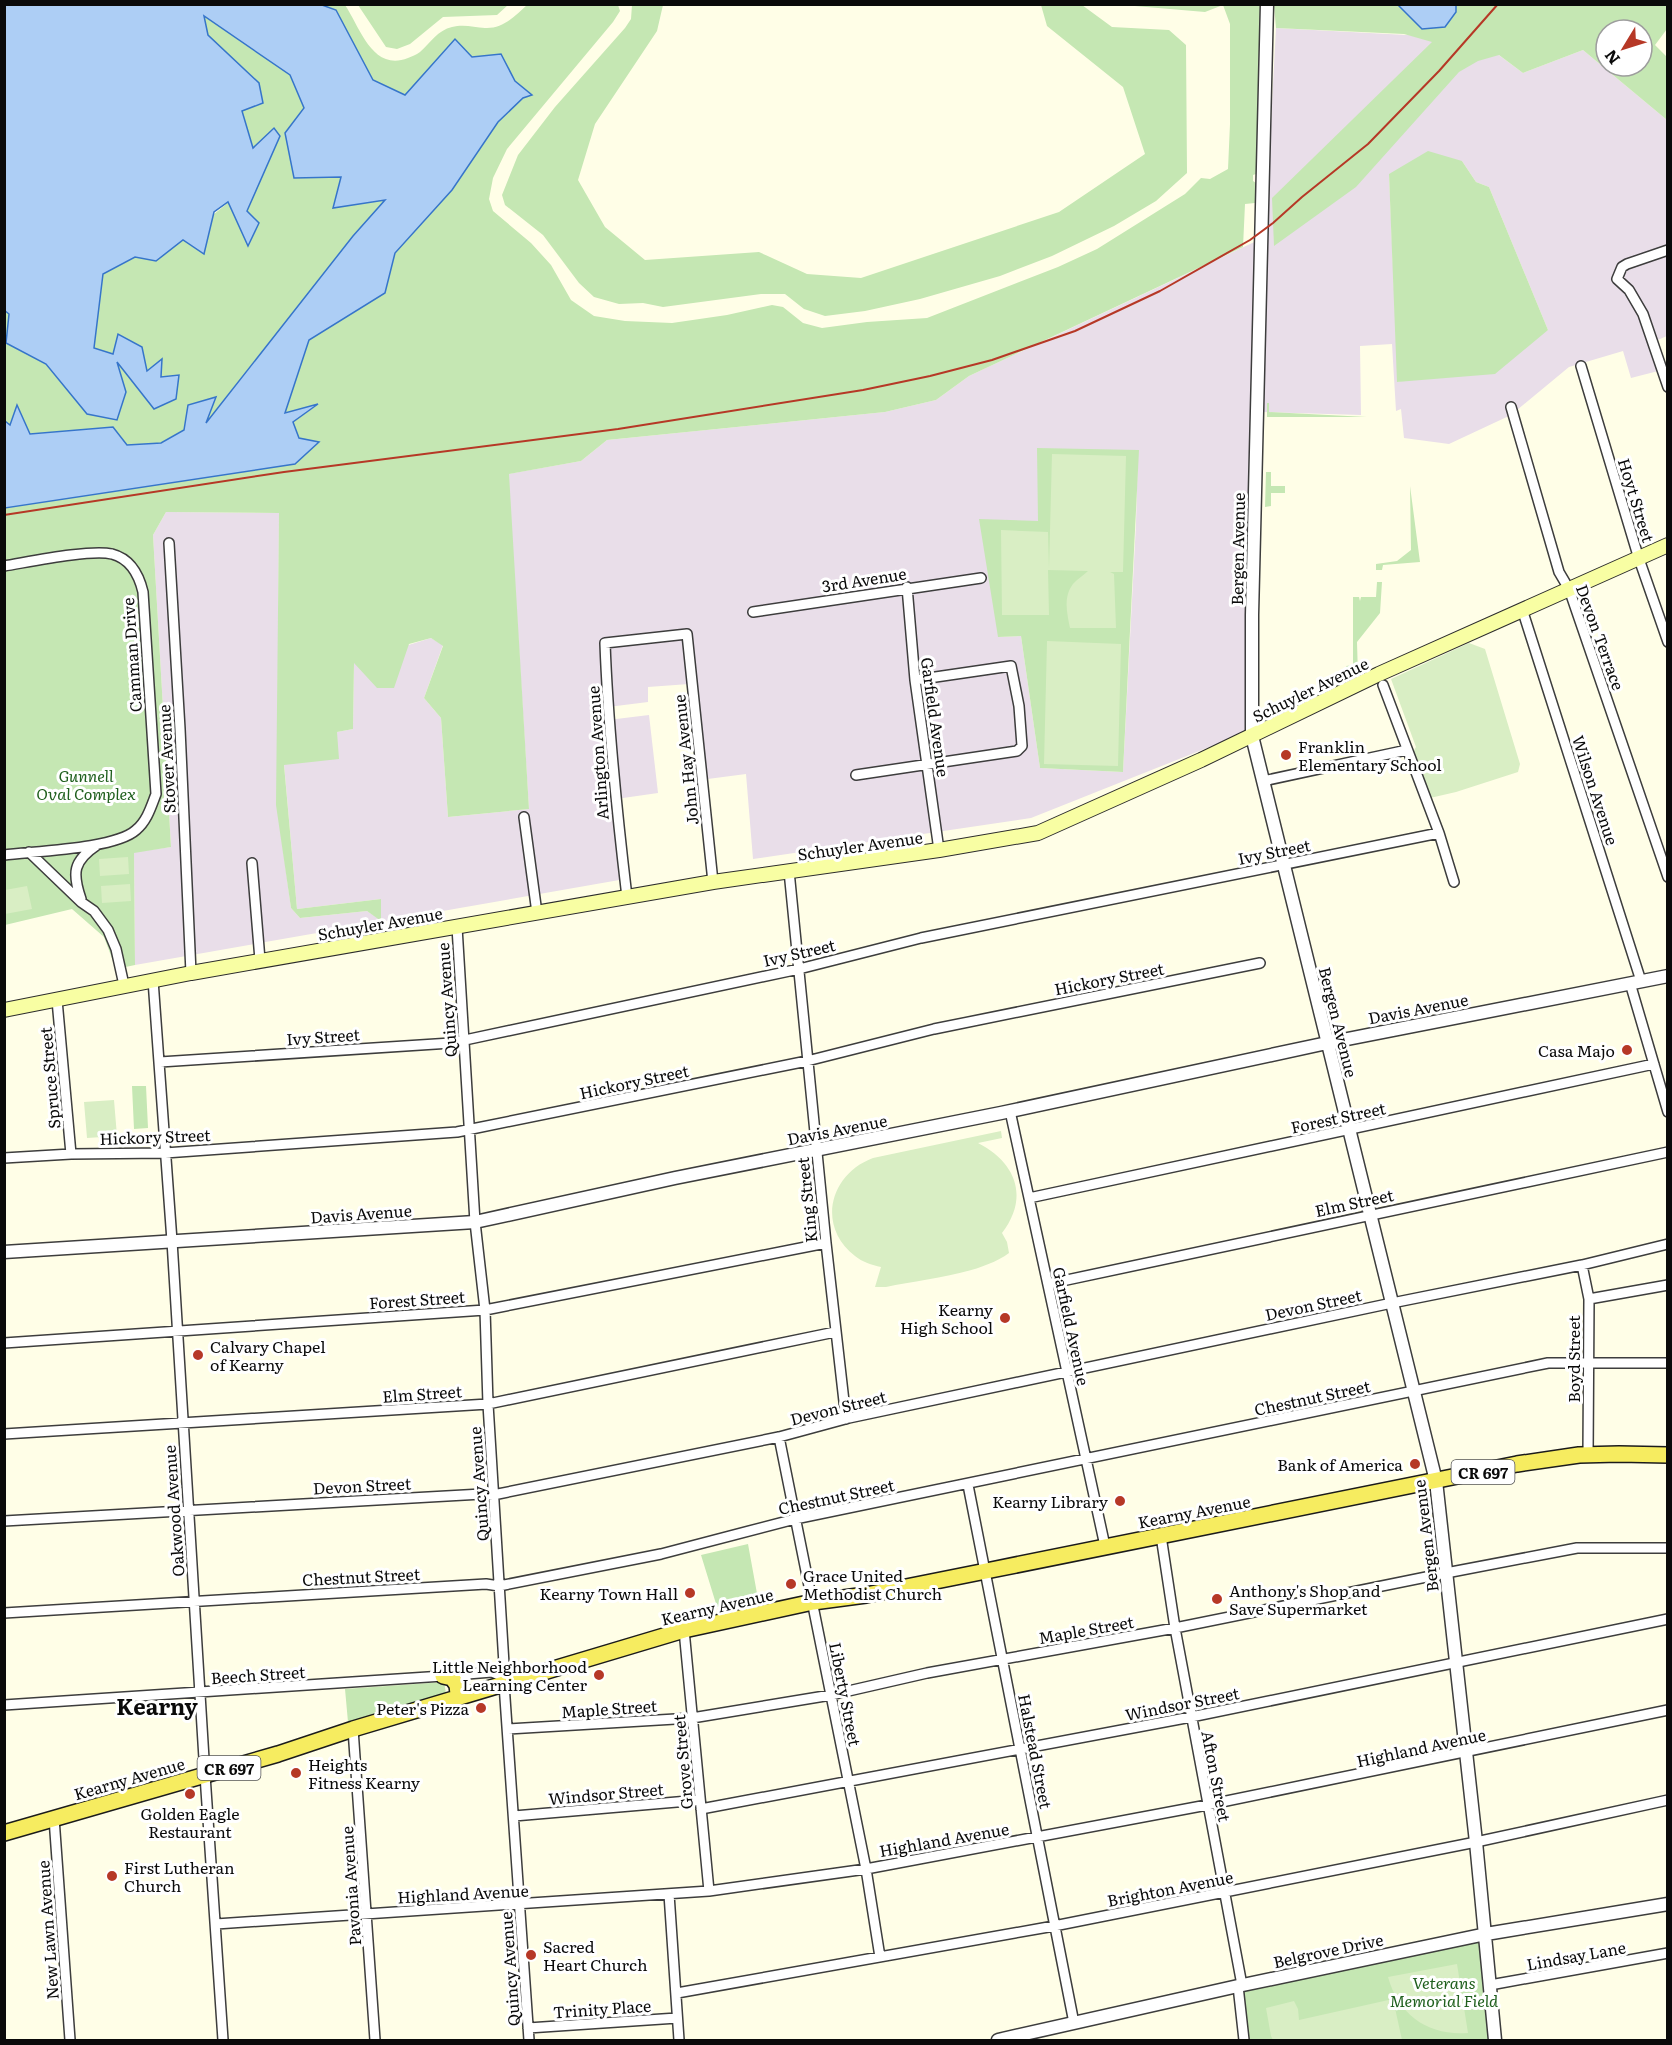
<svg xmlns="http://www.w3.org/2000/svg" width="1672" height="2045" font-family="Literata,serif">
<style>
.industrial{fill:#e9dee9;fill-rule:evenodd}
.green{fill:#c5e7b3;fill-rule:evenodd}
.pitch{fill:#d9eec4}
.water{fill:#adcef5;stroke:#3675ca;stroke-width:1.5}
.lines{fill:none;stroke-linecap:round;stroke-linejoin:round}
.minor-casing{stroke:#3d3d3d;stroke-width:12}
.tertiary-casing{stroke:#3d3d3d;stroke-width:15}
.secondary-casing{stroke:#2c2c2c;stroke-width:16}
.primary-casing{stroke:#1b1b1b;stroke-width:18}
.minor{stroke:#fff;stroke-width:9}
.tertiary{stroke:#fff;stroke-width:12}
.secondary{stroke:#f8fea3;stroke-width:14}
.primary{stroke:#f6ec60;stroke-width:15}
.rail{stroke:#b63826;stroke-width:2}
.poi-dot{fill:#b63826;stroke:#fff;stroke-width:2}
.labels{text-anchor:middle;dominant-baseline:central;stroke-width:6;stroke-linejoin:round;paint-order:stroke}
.shield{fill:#fff;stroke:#545454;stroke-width:1.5}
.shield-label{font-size:15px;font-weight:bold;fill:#0a0a0a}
.street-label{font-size:16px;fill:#0a0a0a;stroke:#fff}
.poi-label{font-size:16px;fill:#0a0a0a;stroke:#fff;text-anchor:start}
.park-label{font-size:16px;font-style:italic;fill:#1f5f1d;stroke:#fff}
.district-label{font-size:22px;font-weight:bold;fill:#0a0a0a;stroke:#fff}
</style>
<rect width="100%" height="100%" fill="#fffee7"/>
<path class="industrial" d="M1276,28L1425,36L1488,47L1523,73L1583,50L1667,120V336L1653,342L1662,370L1631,378L1623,351L1569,367L1511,415L1449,444L1404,438L1401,409L1396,411L1392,344L1360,346L1361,415L1262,412L1252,730L1031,818L753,859L746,774L700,780L689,684L648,687V702L608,707V720L649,715L658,793L616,799L625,879L135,965L134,852L171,847L153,535L166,512L279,513L277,805L291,908L300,918L367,911L381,920V899L297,909L284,764L337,732L353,729L354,662L431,638L443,645L424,698L441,718L448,817L529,809L508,474L581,461L607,440L885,412L936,400L969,376L1265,237ZM1462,161L1476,182L1489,187L1548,330L1398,382L1389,174ZM1138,450L1136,524L1123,772L1040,768L1021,636L998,637L1038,521Z"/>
<path class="green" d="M322,5H345C360,27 372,72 408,58C412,56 416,55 420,52C430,43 438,30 452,27C463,24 474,27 485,28C503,29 515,16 527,5H618L620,11L613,22L507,149L493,178L489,199L493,211L531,243L551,265L571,300L594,316L625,321L672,323L727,315L772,305L783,307L803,323L822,328L867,322L927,318L1058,267L1097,249L1185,194L1201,178L1210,179L1228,169L1230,124V24L1223,5L1205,12L1123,5H1261L1256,174L1253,175V181L1256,183L1255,203L1245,204L1243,247L969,376L936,400L885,412L607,440L581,461L509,474L529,809L448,817L441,718L424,698L443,646L431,638L409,644L394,688H377L354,663L353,729L337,732L339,759L284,765L297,909L381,899V921L367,911L300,918L291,908L276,805L279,513L166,512L153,535L171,847L134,853L135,965L116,969L104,937L72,909L5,925V508L295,464L318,442L299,438L293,422L316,406L285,413L309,340L385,293L395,253L452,190L498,122L523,98L501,54L472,57L455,39L405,95L373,80L336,10Z
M358,5H508L497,15L443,17L410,44L397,49L386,47Z
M632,5H663L657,31L595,124L578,180L605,227L645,260L759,252L807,274L861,278L1059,212L1145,154L1123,87L1047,26L1041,5H1082L1112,27L1169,30L1186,45L1187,173L1156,201L1114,226L1052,256L1000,276L920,299L865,311L825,316L804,309L785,294H761L663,307L643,303L619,304L594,297L579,283L543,235L505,205L502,195L518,155L555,107L625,28L631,19Z
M1274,5H1667V29L1655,45L1667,57V120L1583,50L1523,73L1499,55L1478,61L1459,72L1356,187L1274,246L1272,198L1432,42L1404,34L1276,28ZM1606,30H1642V66H1606Z
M204,16L290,75L304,108L285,133L342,177L333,207L386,200L357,231L205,424L215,398L184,430L161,443L127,445L112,427L30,434L17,406L9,426L4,421V310L9,314L6,343L46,364L87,414L117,420L116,360L161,378L162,360L147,372L118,335L113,354L94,348L103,274L135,257L156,261L229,202L249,245L259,223L247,211L280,136L253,148L242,111L259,83L207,35Z
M1428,151L1462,161L1476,182L1489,187L1548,330L1495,374L1397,382L1389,174Z
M1267,403H1269V412L1367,417H1267Z
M1037,448L1139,450L1123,772L1040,768L1021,636L998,637L979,519L1038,521Z
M1266,472H1271V486H1285V493H1271V506L1265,507Z
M1410,486L1420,562L1383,565L1382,570H1376V564L1397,561L1411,550Z
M1377,582H1382L1380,613L1357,642L1358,676L1353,677L1346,666L1353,665V597H1359L1360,601L1361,597H1376Z
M132,1086H146L148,1128L134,1129Z
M748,1544L758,1599L717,1607L701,1555Z
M444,1682L446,1693L348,1722L345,1689Z
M1489,1932L1497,2040H1244L1239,1989Z"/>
<path class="pitch" d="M1052,454L1126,456L1123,572H1110L1114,574L1116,628H1070C1067,613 1063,597 1073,584C1077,579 1084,575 1088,571L1048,570L1049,615H1002L1001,530L1048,532L1049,569Z
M1047,641L1121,644L1118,766L1044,764Z
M1469,643L1485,649L1520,764L1518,772L1456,792L1430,798L1413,752L1416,747L1391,679Z
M128,857L129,874L100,876L99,859Z
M130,884L131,901L102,903L101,886Z
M27,886L32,909L5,914V890Z
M114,1100L117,1136L87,1138L84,1102Z
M1001,1131L1002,1138L978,1143C1017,1163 1029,1198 1002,1233L1007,1242L1009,1253C979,1275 923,1279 886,1287H875L881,1267C872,1265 862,1262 855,1256C816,1226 830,1174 873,1158Z
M1457,1964L1468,2033C1429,2036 1399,2016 1388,1977Z
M1393,1999L1402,2040H1273L1271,2036L1266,2008L1294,2001L1298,2009L1299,2020Z"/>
<path class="water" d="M5,4L322,5L336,10L373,80L405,95L455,39L472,57L501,54L515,81L532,95L523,98L498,122L452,190L395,253L385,293L309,340L285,413L318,404L293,422L299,438L319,442L295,464L5,508V421L10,425L17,405L30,434L113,427L127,445L161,443L184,430L188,405L216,397L206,423L353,236L385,200L333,208L341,177L294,178L285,133L304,108L290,75L204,16L208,35L259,83L263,103L242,111L253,148L274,128L280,136L247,211L259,223L248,246L228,202L214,212L204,254L183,240L156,261L135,257L103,274L94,348L113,354L118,334L142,347L147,371L162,359L161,377L179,375L176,399L154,409L117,362L126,392L117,420L87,414L46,364L6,343L9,314L4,310Z
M1398,5H1456V12L1445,27L1422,29Z"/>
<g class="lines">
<defs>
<path id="minor" d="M1668,250L1627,264L1622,267L1617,279L1629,290L1643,314L1668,387
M1581,366L1639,559L1668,642
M1511,407L1559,572L1569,589L1668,877
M169,543L180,729L191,973
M4,566C29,562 90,549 112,554C131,559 139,575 143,592L156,794C151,807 147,821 136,830C115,849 35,851 4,855
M907,587L915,680L939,850
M1522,609L1641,981
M753,612L981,578
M1383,685L1439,833L1454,882
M856,775L1017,751L1022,746L1019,706L1011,666L915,680
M1263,781L1407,750
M524,817L537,913
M29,852L81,902L94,911L108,930L116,949L124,985
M252,863L260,960
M789,871L826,1243L846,1419
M627,897C617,813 608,728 605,643L687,634L713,882
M81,899C72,873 73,861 97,845
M457,927L475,1222L485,1310L488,1404L504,1664V1684L529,2040
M153,980L172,1241L205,1775L223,2040
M1630,983L1668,1112
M57,1000L71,1154
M160,1062L451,1043L799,969L921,938L1439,833
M1010,1111L1105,1546
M4,1158L71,1154L165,1153L457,1132L807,1061L934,1029L1260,963
M1029,1198L1654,1064
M1582,1265L1589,1299L1588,1455
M1048,1284L1668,1152
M1589,1299L1668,1285
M4,1343L485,1310L826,1243
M4,1434L488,1404L835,1332
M779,1437L866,1869L880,1957
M968,1485L1074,2023
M4,1521L482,1494L493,1495L779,1437L849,1418L1392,1303L1582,1265L1668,1244
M1161,1536L1175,1628L1242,1985
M4,1613L486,1584L499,1586L661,1554L795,1519L1548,1363H1668
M684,1630L709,1891
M4,1705L443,1676L492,1672L504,1677V1682
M353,1729L375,2040
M508,1729L692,1718L831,1695L927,1673L1175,1628L1446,1573L1577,1548H1668
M701,1809L1191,1717L1668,1619
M514,1816L700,1800
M54,1818L70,2040
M669,1894L679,2040
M216,1924L709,1891L866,1869L1207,1805L1668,1710
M1490,1985L1668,1953
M1238,1986L1244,2040
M677,1993L1054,1926L1476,1842L1668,1800
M528,2028L677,2018"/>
<path id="tertiary" d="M1267,4L1252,615V736L1436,1481L1476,1842L1495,2040
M4,1252L475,1222L675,1178L1001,1113L1327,1043L1668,976
M998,2040L1238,1986L1486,1934L1668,1904"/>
<path id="secondary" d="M4,1010L191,973L713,882L939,850L1038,833L1201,760L1379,674L1668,545"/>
<path id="primary" d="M443,1676L452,1678L457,1685L458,1694L453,1701
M4,1833L278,1754L353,1729L684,1630L813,1602L866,1595L986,1571L1517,1464L1579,1455L1619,1454L1668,1455"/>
</defs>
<use href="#minor" class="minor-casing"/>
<use href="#tertiary" class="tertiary-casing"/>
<use href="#secondary" class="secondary-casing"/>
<use href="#primary" class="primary-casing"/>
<use href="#minor" class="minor"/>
<use href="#tertiary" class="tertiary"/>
<use href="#secondary" class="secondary"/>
<use href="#primary" class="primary"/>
<path class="rail" d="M4,515L284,472L618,429L863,390L930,376L992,360L1075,331L1160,291L1250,240L1273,223L1302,197L1368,144L1439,71L1498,4"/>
</g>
<g class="poi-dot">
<circle cx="1286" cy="755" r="6"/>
<circle cx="1627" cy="1050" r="6"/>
<circle cx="1005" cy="1318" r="6"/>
<circle cx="198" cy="1355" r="6"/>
<circle cx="1415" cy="1464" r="6"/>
<circle cx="1120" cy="1501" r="6"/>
<circle cx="791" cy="1584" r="6"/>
<circle cx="690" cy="1593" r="6"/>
<circle cx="1217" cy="1599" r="6"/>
<circle cx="599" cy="1675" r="6"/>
<circle cx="481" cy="1708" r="6"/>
<circle cx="296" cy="1773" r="6"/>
<circle cx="190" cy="1794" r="6"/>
<circle cx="112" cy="1876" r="6"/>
<circle cx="531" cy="1955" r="6"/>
</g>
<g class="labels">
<g class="shield">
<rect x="1451.5" y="1460" width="63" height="24" rx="4.5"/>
<rect x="197.5" y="1756" width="63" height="24" rx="4.5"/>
</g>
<g class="shield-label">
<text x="1483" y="1472">CR 697</text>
<text x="229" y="1768">CR 697</text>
</g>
<g class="street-label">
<text transform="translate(1637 500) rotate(73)">Hoyt Street</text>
<text transform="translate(1237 549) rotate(-89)">Bergen Avenue</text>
<text transform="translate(864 579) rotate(-9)">3rd Avenue</text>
<text transform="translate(1601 637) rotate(70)">Devon Terrace</text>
<text transform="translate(131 655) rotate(-94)">Camman Drive</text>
<text transform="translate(1310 689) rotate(-26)">Schuyler Avenue</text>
<text transform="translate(936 717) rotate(82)">Garfield Avenue</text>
<text transform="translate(597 753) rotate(-94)">Arlington Avenue</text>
<text transform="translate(166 759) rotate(-93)">Stover Avenue</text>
<text transform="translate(685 760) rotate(-96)">John Hay Avenue</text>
<text transform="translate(1596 790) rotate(72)">Wilson Avenue</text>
<text transform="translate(860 845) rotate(-8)">Schuyler Avenue</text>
<text transform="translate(1274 851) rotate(-11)">Ivy Street</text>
<text transform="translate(380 923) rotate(-10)">Schuyler Avenue</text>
<text transform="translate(799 952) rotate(-13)">Ivy Street</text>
<text transform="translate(1109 978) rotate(-11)">Hickory Street</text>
<text transform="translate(446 1000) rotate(-94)">Quincy Avenue</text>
<text transform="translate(1418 1008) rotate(-11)">Davis Avenue</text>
<text transform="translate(1339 1022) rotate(76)">Bergen Avenue</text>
<text transform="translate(323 1036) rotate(-4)">Ivy Street</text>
<text transform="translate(49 1078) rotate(-95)">Spruce Street</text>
<text transform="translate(634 1081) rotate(-12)">Hickory Street</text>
<text transform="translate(1338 1117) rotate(-12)">Forest Street</text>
<text transform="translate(837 1129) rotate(-11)">Davis Avenue</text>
<text transform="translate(155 1136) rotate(-2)">Hickory Street</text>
<text transform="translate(806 1200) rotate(-96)">King Street</text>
<text transform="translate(1354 1202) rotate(-12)">Elm Street</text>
<text transform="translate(361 1213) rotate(-4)">Davis Avenue</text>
<text transform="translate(417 1299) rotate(-4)">Forest Street</text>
<text transform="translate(1313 1304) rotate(-12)">Devon Street</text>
<text transform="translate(1072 1326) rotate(78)">Garfield Avenue</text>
<text transform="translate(1573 1359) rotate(-90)">Boyd Street</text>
<text transform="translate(422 1393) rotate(-4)">Elm Street</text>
<text transform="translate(1312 1397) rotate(-12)">Chestnut Street</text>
<text transform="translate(838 1407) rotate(-14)">Devon Street</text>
<text transform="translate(478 1484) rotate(-94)">Quincy Avenue</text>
<text transform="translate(362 1485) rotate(-3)">Devon Street</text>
<text transform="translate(836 1496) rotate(-12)">Chestnut Street</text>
<text transform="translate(173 1511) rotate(-94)">Oakwood Avenue</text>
<text transform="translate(1194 1511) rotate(-11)">Kearny Avenue</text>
<text transform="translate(1425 1536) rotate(-97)">Bergen Avenue</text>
<text transform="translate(361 1576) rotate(-3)">Chestnut Street</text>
<text transform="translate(717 1606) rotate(-13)">Kearny Avenue</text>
<text transform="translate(1086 1629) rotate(-10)">Maple Street</text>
<text transform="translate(258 1674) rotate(-4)">Beech Street</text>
<text transform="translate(846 1694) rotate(79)">Liberty Street</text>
<text transform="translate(1182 1703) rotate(-11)">Windsor Street</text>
<text transform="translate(609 1708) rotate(-4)">Maple Street</text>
<text transform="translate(1421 1747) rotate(-12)">Highland Avenue</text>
<text transform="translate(1036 1751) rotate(79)">Halstead Street</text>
<text transform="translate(682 1762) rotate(-95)">Grove Street</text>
<text transform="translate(1217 1776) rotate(79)">Afton Street</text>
<text transform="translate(129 1778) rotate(-16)">Kearny Avenue</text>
<text transform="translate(606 1793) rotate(-5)">Windsor Street</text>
<text transform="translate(944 1839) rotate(-10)">Highland Avenue</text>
<text transform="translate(350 1886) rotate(-94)">Pavonia Avenue</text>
<text transform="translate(1170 1888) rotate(-11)">Brighton Avenue</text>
<text transform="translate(463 1893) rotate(-3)">Highland Avenue</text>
<text transform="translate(47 1930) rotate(-94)">New Lawn Avenue</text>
<text transform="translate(1328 1950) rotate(-12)">Belgrove Drive</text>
<text transform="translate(1576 1955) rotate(-10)">Lindsay Lane</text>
<text transform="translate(509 1969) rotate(-94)">Quincy Avenue</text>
<text transform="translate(602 2008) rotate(-4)">Trinity Place</text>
</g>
<g class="poi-label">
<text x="1298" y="746">Franklin<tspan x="1298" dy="18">Elementary School</tspan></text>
<text x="1615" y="1050" text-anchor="end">Casa Majo</text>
<text x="993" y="1309" text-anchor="end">Kearny<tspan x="993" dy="18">High School</tspan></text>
<text x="210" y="1346">Calvary Chapel<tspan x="210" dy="18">of Kearny</tspan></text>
<text x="1403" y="1464" text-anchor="end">Bank of America</text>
<text x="1108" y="1501" text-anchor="end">Kearny Library</text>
<text x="803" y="1575">Grace United<tspan x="803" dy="18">Methodist Church</tspan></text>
<text x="1229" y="1590">Anthony's Shop and<tspan x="1229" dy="18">Save Supermarket</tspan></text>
<text x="678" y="1593" text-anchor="end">Kearny Town Hall</text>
<text x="587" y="1666" text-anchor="end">Little Neighborhood<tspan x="587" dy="18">Learning Center</tspan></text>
<text x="469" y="1708" text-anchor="end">Peter's Pizza</text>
<text x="308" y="1764">Heights<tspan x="308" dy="18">Fitness Kearny</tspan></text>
<text x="190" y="1813" text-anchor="middle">Golden Eagle<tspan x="190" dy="18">Restaurant</tspan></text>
<text x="124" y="1867">First Lutheran<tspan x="124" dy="18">Church</tspan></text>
<text x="543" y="1946">Sacred<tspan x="543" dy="18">Heart Church</tspan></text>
</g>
<g class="park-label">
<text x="86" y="775">Gunnell<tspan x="86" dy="18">Oval Complex</tspan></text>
<text x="1444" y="1982">Veterans<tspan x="1444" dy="18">Memorial Field</tspan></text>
</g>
<g class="district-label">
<text x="157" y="1705">Kearny</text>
</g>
</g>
<rect width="1672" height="2045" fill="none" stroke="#0a0a0a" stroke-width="12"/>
<g transform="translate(1624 48) rotate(232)"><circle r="28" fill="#ffffff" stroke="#9d9d9d" stroke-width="1.5"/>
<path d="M0-4.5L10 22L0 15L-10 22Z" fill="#b63826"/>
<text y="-9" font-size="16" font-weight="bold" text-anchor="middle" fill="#0a0a0a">N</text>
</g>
</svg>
